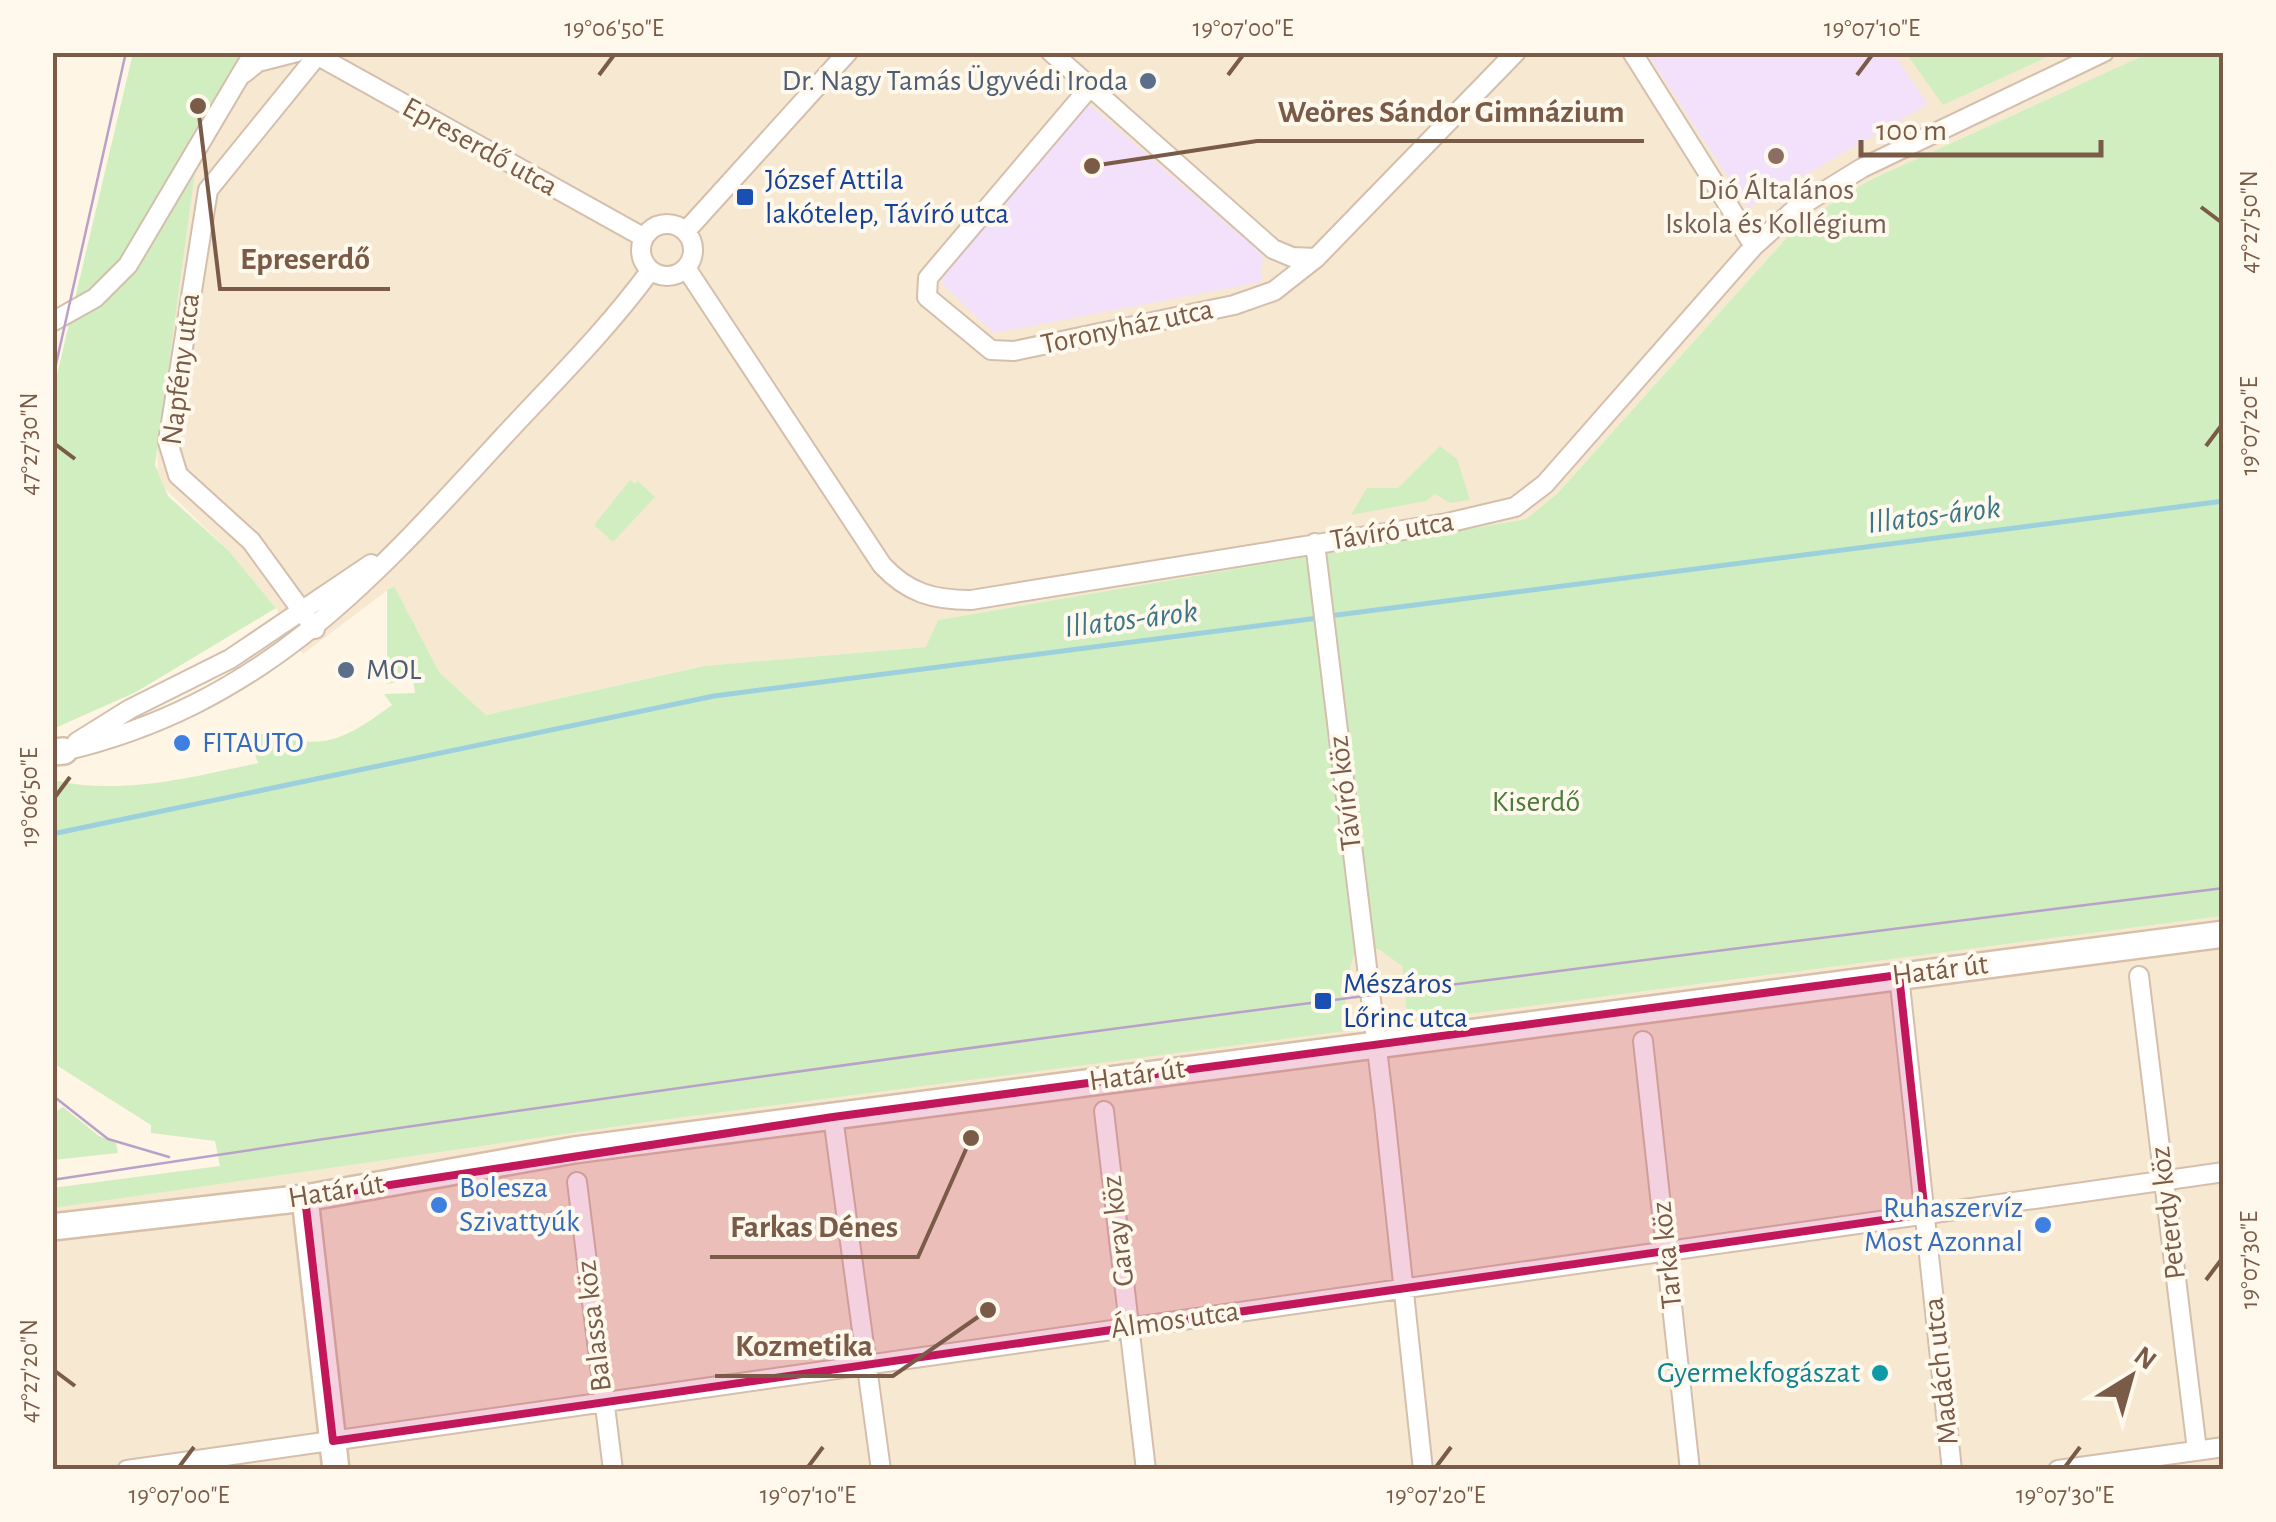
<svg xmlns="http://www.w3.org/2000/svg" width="2276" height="1522" font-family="'Alegreya Sans',sans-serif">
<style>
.residential{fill:#f7e8d2}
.education{fill:#f3e1fb}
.green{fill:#d1eec1}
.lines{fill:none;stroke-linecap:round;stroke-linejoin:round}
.stream{stroke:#9cd0dd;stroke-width:5}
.street-casing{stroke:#d4bfac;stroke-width:22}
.secondary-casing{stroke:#d7bfa9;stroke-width:30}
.street{stroke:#fff;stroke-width:18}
.secondary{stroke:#fff;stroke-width:25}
.tram{stroke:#b9a1ca;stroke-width:2.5}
.marked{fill:#c2185b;fill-opacity:0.2;stroke:#c2185b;stroke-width:8;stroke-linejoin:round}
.ticks{fill:none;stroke:#7a5b47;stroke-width:4}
.service-dot{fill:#5c6f8a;stroke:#fff9ed;stroke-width:4}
.education-dot{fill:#8d6e63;stroke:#fff9ed;stroke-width:4}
.transit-dot{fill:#1a4fb4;stroke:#fff9ed;stroke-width:4}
.shop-dot{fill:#3f7fe0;stroke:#fff9ed;stroke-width:4}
.culture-dot{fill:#0f9aa8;stroke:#fff9ed;stroke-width:4}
.labels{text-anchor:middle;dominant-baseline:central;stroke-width:8;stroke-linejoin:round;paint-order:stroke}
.service-label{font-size:30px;fill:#4e5e75;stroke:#fff9ed;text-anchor:end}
.street-label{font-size:30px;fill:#7a5b47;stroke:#fff9ed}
.transit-label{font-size:30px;fill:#164399;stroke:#fff9ed;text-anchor:start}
.education-label{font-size:30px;fill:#785e54;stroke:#fff9ed}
.shop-label{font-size:30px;fill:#366cbe;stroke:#fff9ed;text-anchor:start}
.park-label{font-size:30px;fill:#4b7a3b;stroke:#fff9ed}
.culture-label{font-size:30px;fill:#0d838f;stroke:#fff9ed;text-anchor:end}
.water-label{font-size:32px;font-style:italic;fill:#3b7788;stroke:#fff9ed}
.leader{fill:none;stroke:#7a5b47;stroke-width:4}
.callout-dot{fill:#7a5b47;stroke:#fff9ed;stroke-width:4}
.callout-label{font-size:32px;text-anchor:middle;font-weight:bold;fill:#7a5b47;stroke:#fff9ed;stroke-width:8;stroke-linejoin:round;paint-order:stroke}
.neatline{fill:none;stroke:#7a5b47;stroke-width:4}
.ticks-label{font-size:25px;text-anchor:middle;fill:#7a5b47}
</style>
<rect width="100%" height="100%" fill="#fef5e4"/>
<path class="residential" d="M244,53H2149L1868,181L1799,224L1557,494L1526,519L938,620L927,647L704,666L486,715L439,672L393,586L303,654L276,608L228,550L158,482L157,446L201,128Z
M2223,916V1469H53L52,1208L655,1121L1346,1030V984L1354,954L1378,949L1402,966L1409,1022Z"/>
<path class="education" d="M1647,53H1893L1928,104L1748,208Z
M1081,97L1263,255L1261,282L994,333L941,283L970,225Z"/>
<path class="green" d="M133,53H244L201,128L155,465L168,496L228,550L276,608L136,692L53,729L52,396Z
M1906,53H2056L1943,105Z
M2149,53H2223V916L1408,1022L1402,966L1378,949L1354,955L1346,984L1345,1031L655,1121L53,1208L52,1188L220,1166L215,1141L151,1133V1125L53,1063V780C120,796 192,777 258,763L246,730C318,747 330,751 392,705L384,694L415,693L413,679L387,684V590L394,586L439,672L486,715L704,666L926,647L938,620L1526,519L1557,494L1799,224L1868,181Z
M1440,446L1457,459L1470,500L1450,503L1435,494L1426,501L1351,515L1367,488H1398Z
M630,480L635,484L638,481L655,497L613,542L594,525Z
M63,1107L99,1136L116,1143L118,1153L53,1160L54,1113Z"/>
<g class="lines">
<path class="stream" d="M1329,616L2224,501
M52,834L714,696L1318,618"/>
<defs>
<path id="street" d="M311,52L643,237
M1051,52L1273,249L1292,257L1316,258
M1632,52L1754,246
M243,74L258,62L297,52
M1090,87L928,278L927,297L991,350L1014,351L1234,305L1274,291L1316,258L1516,52
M641 250a26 26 0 1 1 52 0a26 26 0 1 1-52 0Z
M686,231L848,52
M686,268L882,565C908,593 933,600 971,600L1447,523L1515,507L1545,484L1754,246L1794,210L1862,168L2104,52
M52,322L95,298L128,265L254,52
M1315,543L1384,1106L1423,1470
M315,629L251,541L178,475L168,442L208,190L316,57
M77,742L130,709L230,659L371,564
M64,751C263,704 371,581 503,437C553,383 607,330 650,271
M1899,975L1952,1470
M2139,976L2197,1450
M1643,1041L1690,1470
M1104,1111L1146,1470
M833,1117L881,1470
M577,1182L613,1470
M127,1470L2224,1172
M2058,1470L2224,1447"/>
<path id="secondary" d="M52,752L64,751
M305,1198L336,1470
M52,1227L305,1198L574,1150L2224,934"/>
</defs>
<use href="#street" class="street-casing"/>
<use href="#secondary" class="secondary-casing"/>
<use href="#street" class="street"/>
<use href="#secondary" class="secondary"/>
<path class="tram" d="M52,382L126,52
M52,1095L108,1139L169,1157
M52,1180C774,1069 1499,977 2224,888"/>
</g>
<path class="marked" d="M1899,975L1925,1214L333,1441L305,1198L833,1117Z"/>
<path class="ticks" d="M599,75L614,55M1228,75L1243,55M1857,75L1872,55M2201,207L2221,222M55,444L75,459M2206,446L2221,426M55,797L70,777M2206,1280L2221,1260M55,1371L75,1386M179,1467L194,1447M808,1467L823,1447M1436,1467L1451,1447M2065,1467L2080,1447"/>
<g class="service-dot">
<circle cx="1148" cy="81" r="10"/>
<circle cx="346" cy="670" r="10"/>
</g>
<circle class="education-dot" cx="1776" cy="156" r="10"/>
<g class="transit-dot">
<rect x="735" y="187" width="20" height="20" rx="5"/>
<rect x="1313" y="991" width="20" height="20" rx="5"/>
</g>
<g class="shop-dot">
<circle cx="182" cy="743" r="10"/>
<circle cx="439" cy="1205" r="10"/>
<circle cx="2043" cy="1225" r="10"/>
</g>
<circle class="culture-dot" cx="1880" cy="1373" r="10"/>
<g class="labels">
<g class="service-label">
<text x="1128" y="81">Dr. Nagy Tamás Ügyvédi Iroda</text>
<text x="366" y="670" text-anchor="start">MOL</text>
</g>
<g class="street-label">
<text transform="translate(480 147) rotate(29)">Epreserdő utca</text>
<text transform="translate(1127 327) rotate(-12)">Toronyház utca</text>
<text transform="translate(181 369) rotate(-83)">Napfény utca</text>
<text transform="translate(1392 531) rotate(-9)">Távíró utca</text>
<text transform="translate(1345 793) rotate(-97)">Távíró köz</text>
<text transform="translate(1940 970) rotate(-7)">Határ út</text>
<text transform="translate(1137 1075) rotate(-8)">Határ út</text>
<text transform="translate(336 1191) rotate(-9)">Határ út</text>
<text transform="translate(2168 1213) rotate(-97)">Peterdy köz</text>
<text transform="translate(1118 1231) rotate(-97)">Garay köz</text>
<text transform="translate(1667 1255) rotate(-96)">Tarka köz</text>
<text transform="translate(1175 1320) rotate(-8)">Álmos utca</text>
<text transform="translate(594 1326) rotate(-97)">Balassa köz</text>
<text transform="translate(1941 1371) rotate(-96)">Madách utca</text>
</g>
<g class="transit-label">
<text x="765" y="180">József Attila<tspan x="765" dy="34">lakótelep, Távíró utca</tspan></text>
<text x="1343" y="984">Mészáros<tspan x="1343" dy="34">Lőrinc utca</tspan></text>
</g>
<g class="education-label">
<text x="1776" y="190">Dió Általános<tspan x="1776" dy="34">Iskola és Kollégium</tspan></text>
</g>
<g class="shop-label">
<text x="202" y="743">FITAUTO</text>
<text x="459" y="1188">Bolesza<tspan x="459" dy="34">Szivattyúk</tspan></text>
<text x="2023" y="1208" text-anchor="end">Ruhaszervíz<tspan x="2023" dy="34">Most Azonnal</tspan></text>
</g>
<g class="park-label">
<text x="1536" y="802">Kiserdő</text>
</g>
<g class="culture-label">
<text x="1860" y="1373">Gyermekfogászat</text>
</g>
<g class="water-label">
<text transform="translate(1934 515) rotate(-7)">Illatos-árok</text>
<text transform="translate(1131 619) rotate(-7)">Illatos-árok</text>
</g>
</g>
<path class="leader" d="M1092 166L1257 141H1644M198 106L220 289H390M971 1138L918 1257H710M988 1310L893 1376H715"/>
<g class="callout-dot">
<circle cx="1092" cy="166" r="10"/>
<circle cx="198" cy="106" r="10"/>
<circle cx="971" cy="1138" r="10"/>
<circle cx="988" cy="1310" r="10"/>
</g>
<g class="callout-label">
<text x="1451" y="122">Weöres Sándor Gimnázium</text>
<text x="305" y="269">Epreserdő</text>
<text x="814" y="1237">Farkas Dénes</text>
<text x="804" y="1356">Kozmetika</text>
</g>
<rect width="2276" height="1522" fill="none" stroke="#fff9ed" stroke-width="110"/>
<g transform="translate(2131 1377) rotate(37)" stroke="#fff9ed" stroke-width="8" paint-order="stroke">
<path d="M0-8L18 38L0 25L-18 38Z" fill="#7a5b47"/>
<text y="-15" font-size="28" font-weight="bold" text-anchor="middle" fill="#7a5b47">N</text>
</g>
<path d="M1861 140v15h240v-15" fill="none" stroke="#7a5b47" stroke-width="5"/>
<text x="1876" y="140" font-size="30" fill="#7a5b47" stroke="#fff9ed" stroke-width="8" paint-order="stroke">100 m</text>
<rect x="55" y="55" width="2166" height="1412" class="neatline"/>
<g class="ticks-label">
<text x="614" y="36">19°06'50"E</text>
<text x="1243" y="36">19°07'00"E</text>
<text x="1872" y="36">19°07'10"E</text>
<text transform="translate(2248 222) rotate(-90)" y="9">47°27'50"N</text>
<text transform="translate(2248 426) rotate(-90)" y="9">19°07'20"E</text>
<text transform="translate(28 444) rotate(-90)" y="9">47°27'30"N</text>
<text transform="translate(28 797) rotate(-90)" y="9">19°06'50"E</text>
<text transform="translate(2248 1260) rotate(-90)" y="9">19°07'30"E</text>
<text transform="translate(28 1371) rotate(-90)" y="9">47°27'20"N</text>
<text x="179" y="1503">19°07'00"E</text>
<text x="808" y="1503">19°07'10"E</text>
<text x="1436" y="1503">19°07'20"E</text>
<text x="2065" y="1503">19°07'30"E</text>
</g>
</svg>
